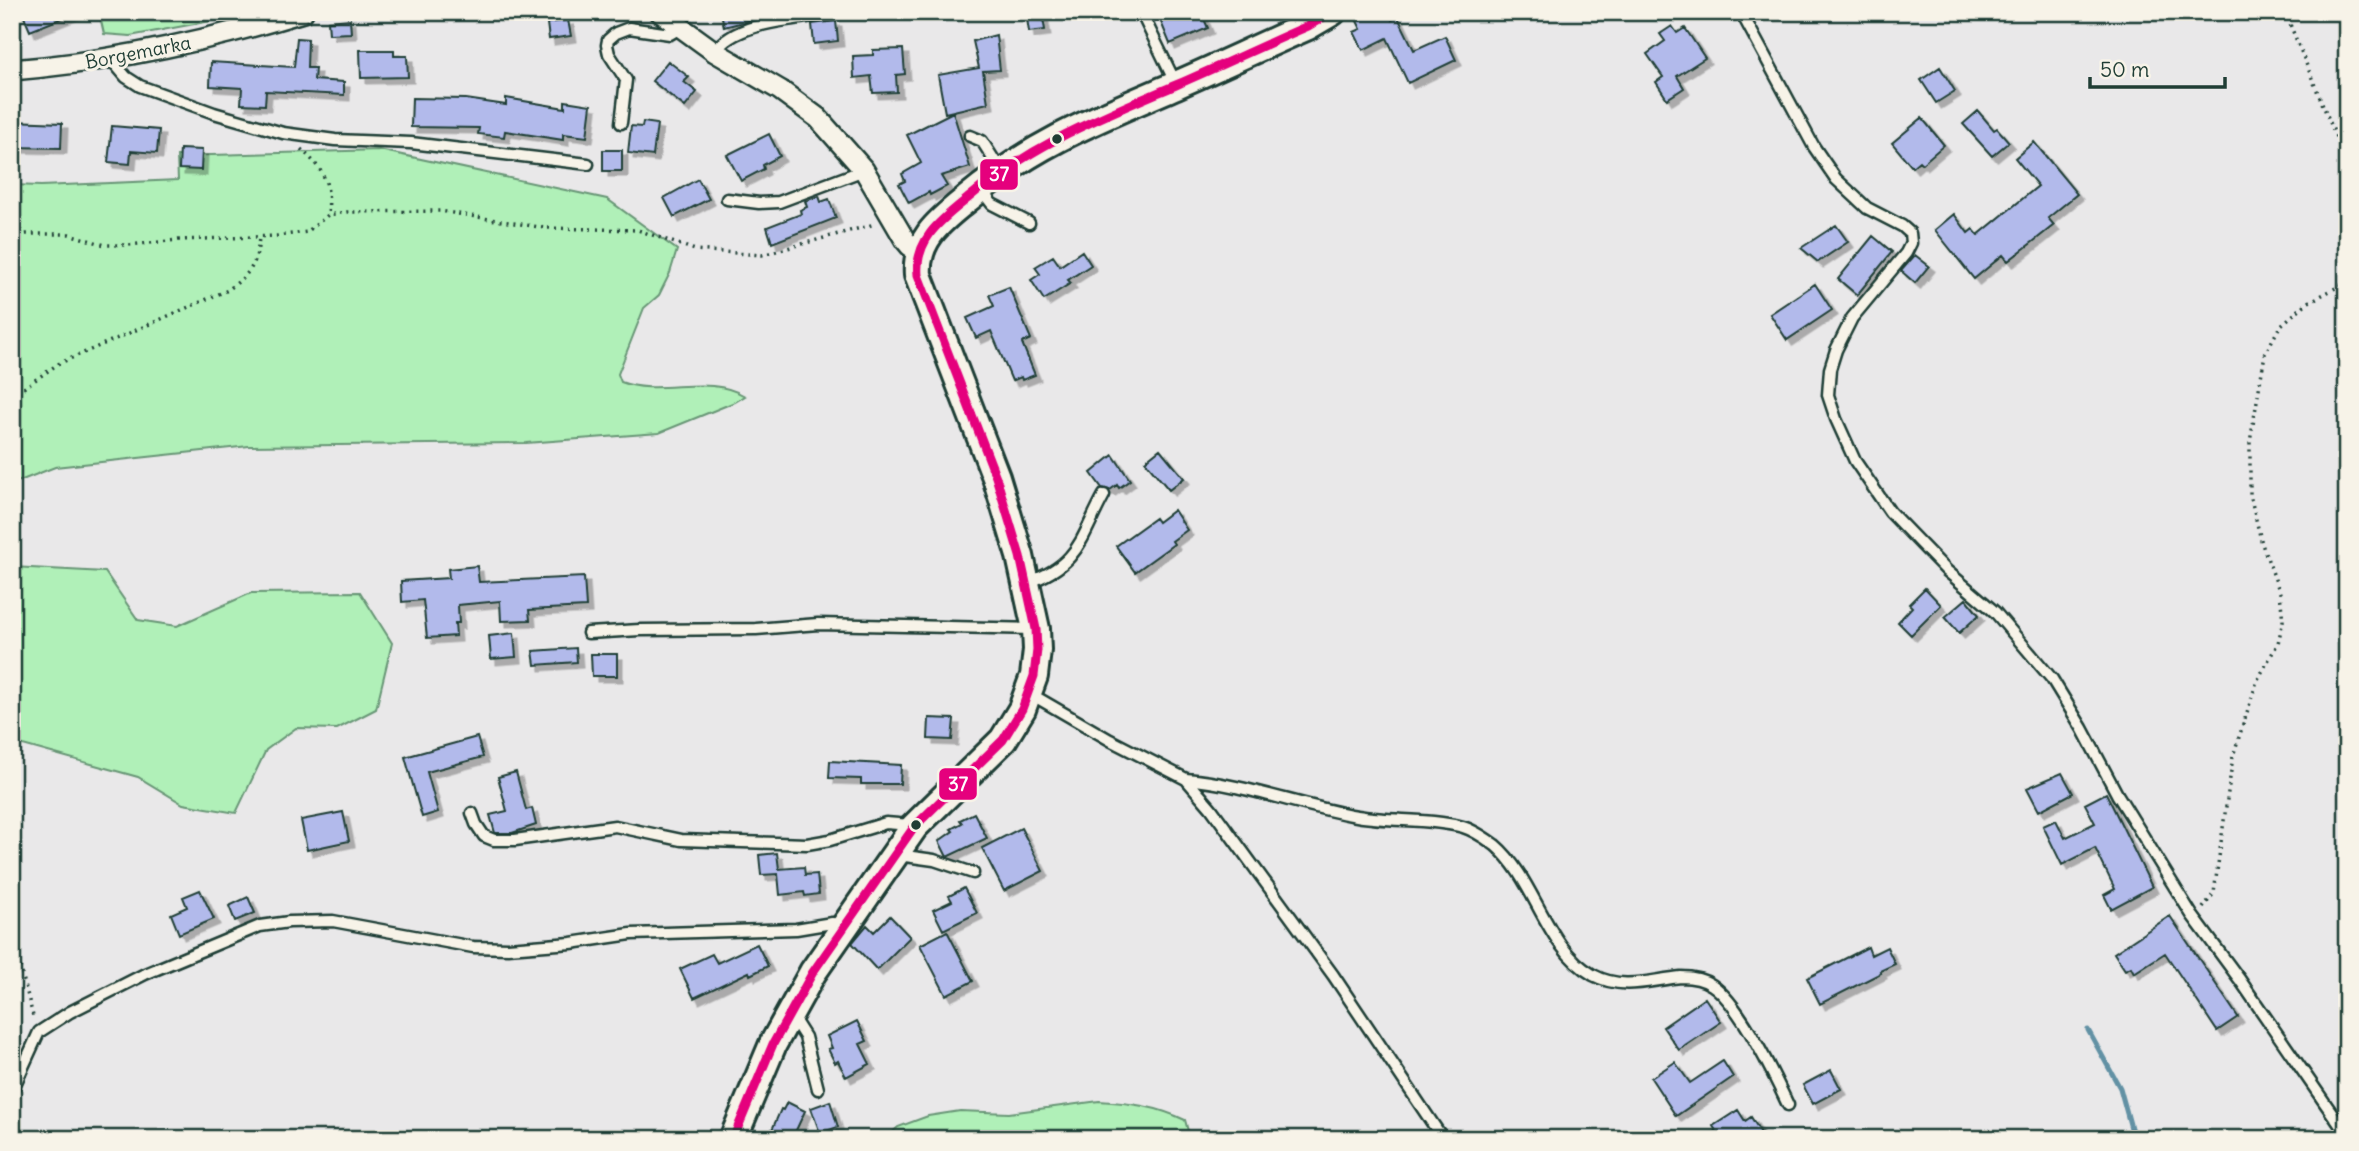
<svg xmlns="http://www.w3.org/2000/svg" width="2359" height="1151" font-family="Delius,sans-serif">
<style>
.green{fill:#b0f0b8;stroke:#689676;stroke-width:2}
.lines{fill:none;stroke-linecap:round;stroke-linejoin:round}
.stream{stroke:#6291a4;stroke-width:5}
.building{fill:#b2baeb;stroke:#1f3d34;stroke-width:2;filter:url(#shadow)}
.service-casing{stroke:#1f3d34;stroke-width:15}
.minor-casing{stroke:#1f3d34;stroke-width:24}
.secondary-casing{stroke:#1f3d34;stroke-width:32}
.path{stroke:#1f3d34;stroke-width:3.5;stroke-dasharray:2 5;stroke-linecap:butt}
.service{stroke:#f7f3e8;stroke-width:10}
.minor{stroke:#f7f3e8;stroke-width:19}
.secondary{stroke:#f7f3e8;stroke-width:26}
.bus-1-casing{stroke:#f7f3e8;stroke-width:14}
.bus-1{stroke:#e5007d;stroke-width:9}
.bus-dot{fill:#1f3d34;stroke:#f7f3e8;stroke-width:2.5}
.labels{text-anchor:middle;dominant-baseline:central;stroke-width:6;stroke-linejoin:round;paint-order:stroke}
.street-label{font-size:19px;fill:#1f3d34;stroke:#f7f3e8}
.line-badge{stroke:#f7f3e8;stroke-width:2.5}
.badge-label{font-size:19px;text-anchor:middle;font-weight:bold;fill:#fff}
</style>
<defs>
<filter id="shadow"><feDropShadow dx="5.5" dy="5.5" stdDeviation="0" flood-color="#0004"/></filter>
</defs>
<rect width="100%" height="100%" fill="#e9e8e9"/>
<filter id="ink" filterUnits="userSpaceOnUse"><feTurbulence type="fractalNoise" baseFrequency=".0143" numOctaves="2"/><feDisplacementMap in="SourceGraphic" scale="14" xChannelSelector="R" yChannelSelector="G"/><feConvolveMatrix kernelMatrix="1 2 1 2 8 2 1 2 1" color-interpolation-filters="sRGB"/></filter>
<g filter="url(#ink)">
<path class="green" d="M99,12H259L130,36L104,34Z
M379,150L607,199L677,250L670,273L659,295L644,308L618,374L621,382C660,397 708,373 745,396L735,402L659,433L526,443L249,446L55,467L12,484V185L41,186L178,180L177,156Z
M12,567L105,572L138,620L177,626L251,593L360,592L392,643L376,709L337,729L296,728L266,750L236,813L183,804L138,777L12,742Z
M1099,1101C1130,1103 1156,1106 1185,1120L1188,1131L1186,1139H885L898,1127L928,1116L960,1111L1009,1113Z"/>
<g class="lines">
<path class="stream" d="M2088,1030L2120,1088L2134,1139"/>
</g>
<path class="building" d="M22,12H75V13L30,31Z
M721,12H763V17L724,27Z
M1026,12H1042L1045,30L1029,32Z
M1185,12H1201L1208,28L1170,44L1161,22Z
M1375,12H1389L1392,20L1398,17L1414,50L1445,36L1456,60L1408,83L1387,38L1363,50L1354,32L1361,29L1357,21Z
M350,19L351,33L329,34L328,21Z
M568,20L571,36L549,39L547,23Z
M836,21L838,41L814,44L812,24Z
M1672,26L1677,33L1685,28L1705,58L1677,76L1684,88L1667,99L1656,82L1663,77L1647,54L1665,41L1660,34Z
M996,35L1000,70L983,71L988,103L945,113L938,75L979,68L973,41Z
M297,38L308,39L307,68H315L314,80L344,82V95L266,91L265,105L241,104L242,88L210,86L211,62L294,67Z
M903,49L905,74L896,75L897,92L873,93L871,76L854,78L853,56L873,55V50Z
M360,50H394V56H407L408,77L361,78Z
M668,61L689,77L684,82L697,92L685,107L652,81Z
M1940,67L1955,91L1936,103L1921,80Z
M412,98L466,99L506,105V98L565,108V101L591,105L587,137L563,134V140L505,131L504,137L478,134L479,128L411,127Z
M1978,111L1994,130L1997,128L2009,142L1992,156L1963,124Z
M953,112L970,167L941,176L947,186L930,195L929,192L909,203L899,184L905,181L902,174L921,163L907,135Z
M1922,118L1944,145L1922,164L1919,161L1912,167L1892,143Z
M12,121L62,123L61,148L12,147Z
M643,122L657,124L653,156L628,153L631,126L642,127Z
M112,126L159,130L157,153L131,151L130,164L108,162Z
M769,134L780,156L763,165L764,169L741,181L727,155Z
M2034,142L2077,194L2048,218L2054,225L2034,241L2008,261L2003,255L1974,279L1935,230L1954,214L1968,233L1973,229L1978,235L2038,186L2015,158Z
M180,149L202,150L201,170L179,169Z
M603,150H622V171H603Z
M698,179L709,199L674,217L664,198Z
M819,196L821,202L829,199L836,218L772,243L767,227L801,214L800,210L807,207L805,201Z
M1836,225L1848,242L1818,262L1801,248Z
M1873,236L1892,252L1857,295L1838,279Z
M1082,251L1091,265L1068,280L1071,283L1044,300L1031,280L1040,274L1035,267L1053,256L1060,266Z
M1915,255L1929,266L1915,283L1901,271Z
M1815,284L1832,310L1787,340L1770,314Z
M1009,287L1031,339L1022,343L1035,375L1022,380L1021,377L1012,381L991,331L976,338L967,318L994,306L989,295Z
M1160,449L1184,478L1169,490L1145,461Z
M1113,455L1130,480L1119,488L1117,485L1110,490L1102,488L1091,473Z
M1174,510L1187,530L1172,541L1174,544L1135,572L1116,546L1155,518L1158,522Z
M477,566L479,582L584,577L586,607L529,610L530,620L501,621L500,601L458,605L459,623H455L456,636L427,638L423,600L402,602L401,581L449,578L448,569Z
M1925,588L1941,605L1911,635L1898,622L1912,607L1909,604Z
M1966,599L1979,615L1959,633L1945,617Z
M514,633L516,657L491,659L489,636Z
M576,648L577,662L535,665L533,651Z
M591,654H617V676H592Z
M929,718L954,719L952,740L928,739Z
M477,737L483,757L427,772L438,812L422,817L405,757Z
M830,761L901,765L900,784H861V779L829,778Z
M516,772L526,810L532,808L536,825L512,833H495L490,815L507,811L498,777Z
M2062,773L2073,793L2039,811L2027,788Z
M2106,793L2152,887L2111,909L2104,895L2115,889L2095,848L2062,865L2043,826L2056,820L2065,838L2095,823L2085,804Z
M343,812L349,841L307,850L301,820Z
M974,813L987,838L947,857L939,841L953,831L951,829L962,823L960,820Z
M1021,828L1043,871L1004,891L982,848Z
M777,853L779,869L804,867L805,875L817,874L819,894L805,896L804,892L780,895L778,874L761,875L759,855Z
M964,888L977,913L943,930L933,910L952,901L949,896Z
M200,890L214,919L179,934L171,914L187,907L183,897Z
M248,897L255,913L235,921L229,906Z
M890,916L910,937L877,970L852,943L867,925L874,932Z
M2170,916L2238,1017L2217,1031L2165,953L2134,973L2131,967L2125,970L2114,953Z
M947,931L973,981L946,995L920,945Z
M757,944L768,966L750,975L749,972L694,998L680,969L712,954L717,963Z
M1868,947L1871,955L1887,947L1895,964L1880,971L1881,973L1820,1004L1807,978Z
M1705,998L1721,1022L1679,1050L1663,1027Z
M857,1021L867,1041L860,1044L870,1064L846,1077L838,1061L835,1063L828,1049L832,1048L827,1036Z
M1723,1061L1733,1077L1676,1116L1651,1078L1675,1062L1690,1083Z
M1831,1070L1841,1089L1813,1104L1803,1085Z
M830,1101L838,1127L820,1133L811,1108Z
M787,1102L805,1111L792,1139H768L781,1109L783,1110Z
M1738,1110L1745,1121L1751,1117L1761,1133L1752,1139H1721L1713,1126Z"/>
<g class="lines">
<defs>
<path id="service" d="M1141,12L1176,84
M1741,12L1814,147L1836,179L1867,208L1902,226L1910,233L1911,243L1906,253L1852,318L1836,350L1830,369L1828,395L1836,419L1855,461L1890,512L1947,571L1995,612L2052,679L2082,728L2117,794L2192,915L2240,980L2347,1135
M715,52C736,19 804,20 840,12
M114,58L115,64L126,77L140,86L214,113L283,133L335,140L411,143L588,164
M621,123L626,80L609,54L607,45L608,40L616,33L629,28L670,34L680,28
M970,136L982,141L1001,171
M982,191L992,204L1029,223
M727,199L759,203L779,202L864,170
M1027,583C1080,564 1080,539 1104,495
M588,633L640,630L756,629L818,624L1035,629
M1029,693L1110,740L1186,779L1211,808L1333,975L1443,1139
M1186,779C1244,784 1300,806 1357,816C1392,822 1429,818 1463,827C1474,830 1485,838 1495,845C1536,880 1545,948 1593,975C1623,991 1650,980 1681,977C1691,977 1703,979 1712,985C1740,1004 1773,1073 1788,1105
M472,813L476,824L484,836L494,840H515L615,826L681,840L807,844L830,840L886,823L910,825
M898,855L934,860L973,873
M791,1015L805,1037L818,1089
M12,1091L39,1032L70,1012L145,974L260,926L289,922L333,921L473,947L508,948L571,943L631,934L796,929L832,923L842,924"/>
<path id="minor" d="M660,12L715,52L780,90L818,118L864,170L905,240L910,246L919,250
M12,70C111,62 208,41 303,12"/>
<path id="secondary" d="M733,1139L773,1044L813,972L914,827L1003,740L1022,709L1034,676L1037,650L1036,629L1020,556L996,477L918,275C915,239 941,220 967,199C1032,144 1099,118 1176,85C1220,66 1264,45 1308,26L1332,12"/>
</defs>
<use href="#service" class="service-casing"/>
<use href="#minor" class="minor-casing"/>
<use href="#secondary" class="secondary-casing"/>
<path class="path" d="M2285,12L2347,164
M301,149C324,170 331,183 328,215
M12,236L26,234H69L105,245H129L179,240L277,236L307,232L328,215L347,212L440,211L545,228L638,230L695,250L762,255L875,224
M12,396L58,364L228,290C251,272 257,266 259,236
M2203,908L2214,893L2233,756L2257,681L2278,643L2283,621L2280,593L2262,544L2250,495V442L2265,354L2280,326L2307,303L2347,282
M12,947L18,958L34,1020"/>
<use href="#service" class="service"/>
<use href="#minor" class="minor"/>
<use href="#secondary" class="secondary"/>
<defs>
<path id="bus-1" d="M733,1139L773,1044L813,972L914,827L1003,740L1022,709L1034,676L1037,650L1036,629L1020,556L996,477L918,275C915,239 941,220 967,199C1032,144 1099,118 1176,85C1220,66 1264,45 1308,26L1332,12"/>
</defs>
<use href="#bus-1" class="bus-1-casing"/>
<use href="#bus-1" class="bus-1"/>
</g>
</g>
<g class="bus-dot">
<circle cx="1057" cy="139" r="6"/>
<circle cx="916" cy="825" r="6"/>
</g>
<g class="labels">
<g class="street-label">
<text transform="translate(138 52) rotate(-11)">Borgemarka</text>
</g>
</g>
<g class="line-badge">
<rect x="979" y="158" width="40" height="33" rx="7" fill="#e5007d"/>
<rect x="938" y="767" width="40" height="34" rx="7" fill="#e5007d"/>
</g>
<g class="badge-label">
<text x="999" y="181">37</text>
<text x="958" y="791">37</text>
</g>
<rect width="2359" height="1151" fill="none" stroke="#f7f3e8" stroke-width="42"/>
<rect x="21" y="21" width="2317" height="1109" fill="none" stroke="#1f3d34" stroke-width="2.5" filter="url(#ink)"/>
<path d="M2090 77v10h135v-10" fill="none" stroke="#1f3d34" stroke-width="3.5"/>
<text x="2100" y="77" font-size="21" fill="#1f3d34" stroke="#f7f3e8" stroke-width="5" paint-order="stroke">50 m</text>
</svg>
